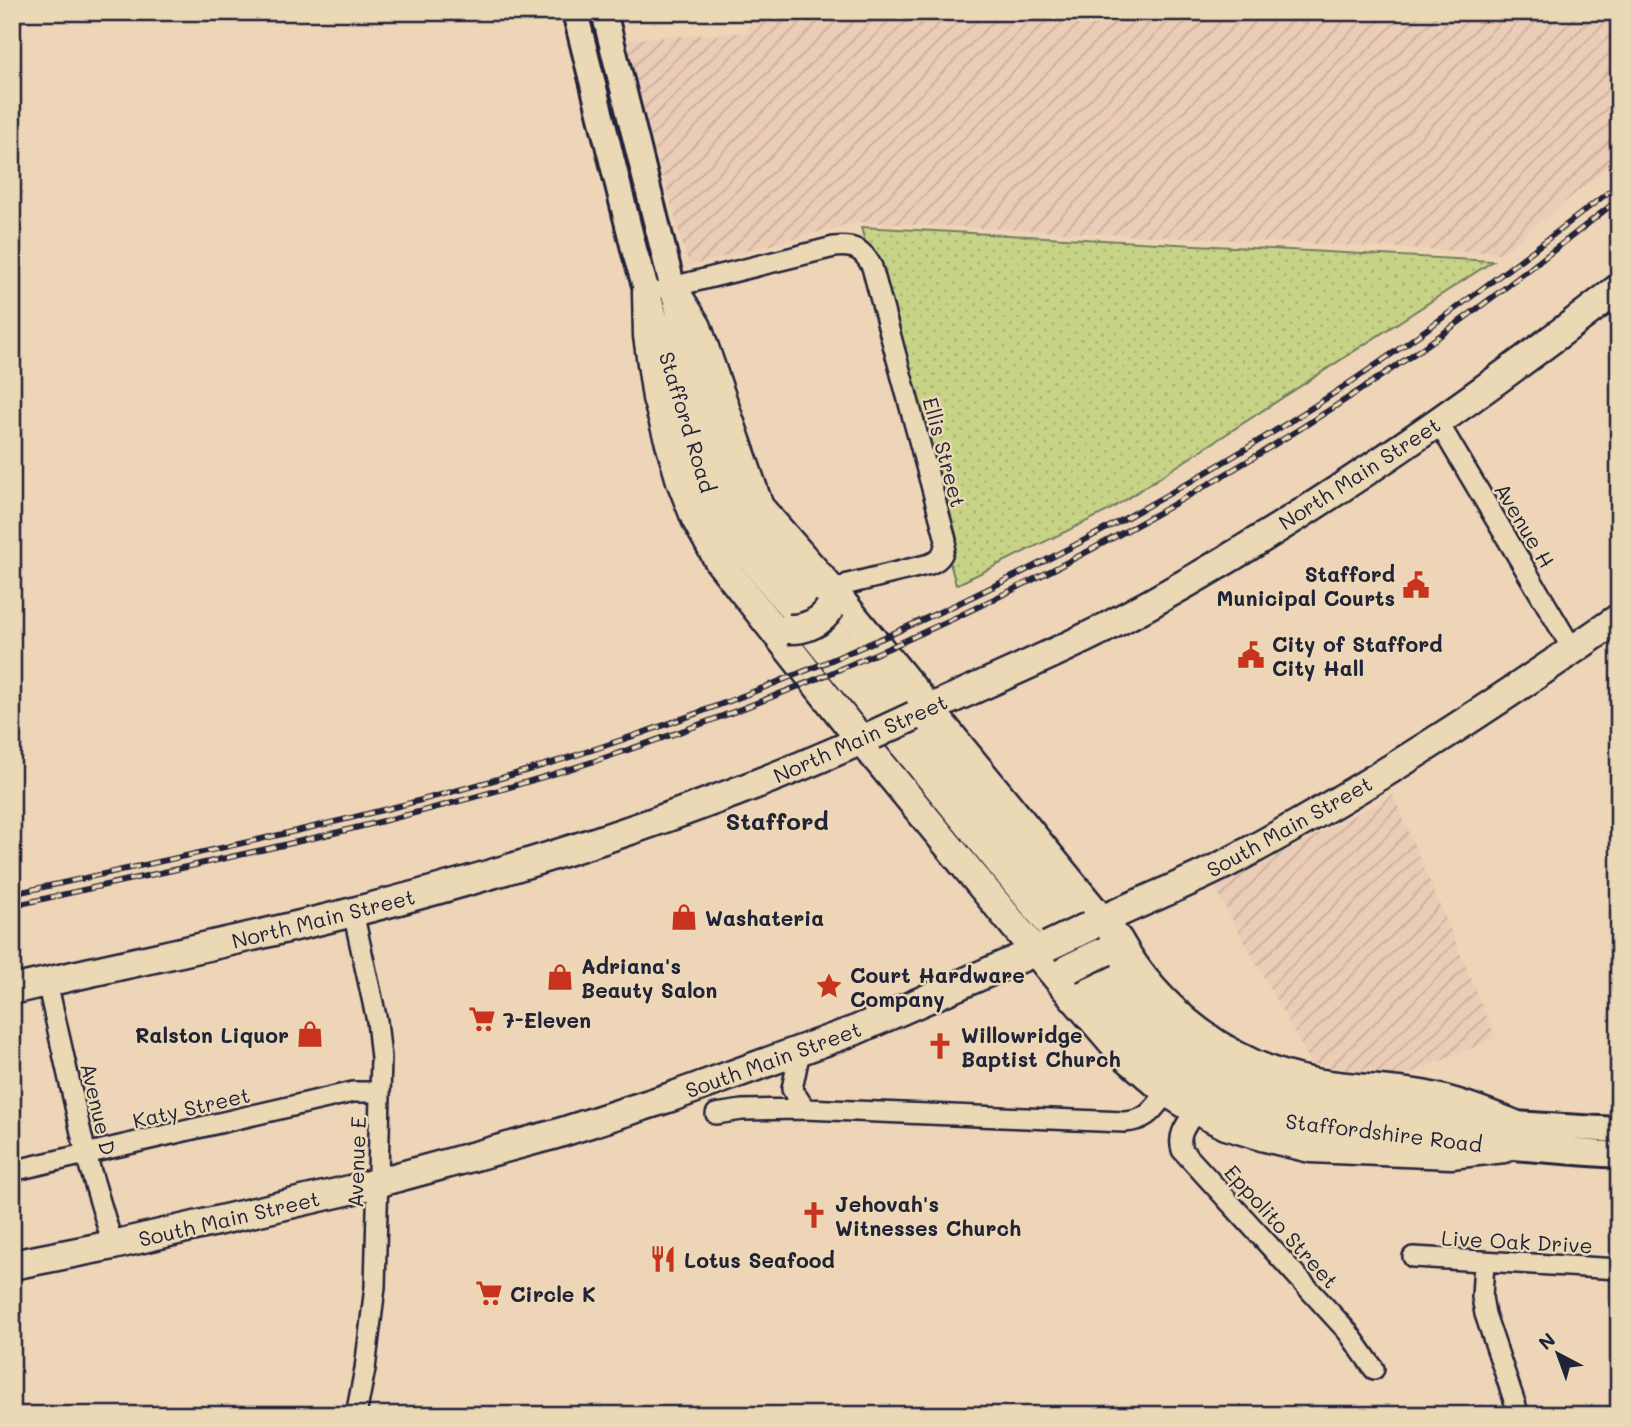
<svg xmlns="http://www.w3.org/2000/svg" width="1631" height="1427" font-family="Mali,sans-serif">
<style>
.industrial{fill:url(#industrial-furrows)}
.grass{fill:url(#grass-dots);stroke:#747b61;stroke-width:2}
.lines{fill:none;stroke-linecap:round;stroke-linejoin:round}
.minor-casing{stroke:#22223b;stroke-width:24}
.major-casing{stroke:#22223b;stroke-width:30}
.highway-casing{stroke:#22223b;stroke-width:33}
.minor{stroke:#ebd8b5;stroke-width:19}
.major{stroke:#ebd8b5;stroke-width:24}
.highway{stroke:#ebd8b5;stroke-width:28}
.rail-casing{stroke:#22223b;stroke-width:6}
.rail{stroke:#ebd8b5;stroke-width:3.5;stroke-dasharray:10;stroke-linecap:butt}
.highway-bridge-casing{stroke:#22223b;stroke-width:33;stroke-linecap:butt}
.highway-bridge{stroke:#ebd8b5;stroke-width:28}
.labels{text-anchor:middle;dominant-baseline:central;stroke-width:5;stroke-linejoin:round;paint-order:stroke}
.street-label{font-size:21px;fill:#22223b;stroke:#ebd8b5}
.poi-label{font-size:21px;font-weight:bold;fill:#22223b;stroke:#ebd8b5;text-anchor:start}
.quarter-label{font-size:24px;font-weight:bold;fill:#22223b;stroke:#ebd8b5}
</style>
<defs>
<pattern id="industrial-furrows" width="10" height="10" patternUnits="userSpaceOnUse" patternTransform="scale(1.75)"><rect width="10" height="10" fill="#ebccb6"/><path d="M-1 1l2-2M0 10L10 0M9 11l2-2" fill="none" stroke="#c9af9d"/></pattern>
<pattern id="grass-dots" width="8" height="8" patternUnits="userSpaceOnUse" patternTransform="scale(1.75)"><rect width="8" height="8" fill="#c7d487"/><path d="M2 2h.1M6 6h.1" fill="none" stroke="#abb675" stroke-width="1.8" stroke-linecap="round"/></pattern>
</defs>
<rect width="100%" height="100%" fill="#eed5b7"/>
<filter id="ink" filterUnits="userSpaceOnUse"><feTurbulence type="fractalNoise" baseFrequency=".0143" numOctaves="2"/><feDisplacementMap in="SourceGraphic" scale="14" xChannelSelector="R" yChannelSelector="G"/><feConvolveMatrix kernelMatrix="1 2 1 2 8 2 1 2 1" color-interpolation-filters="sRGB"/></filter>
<g filter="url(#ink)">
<path class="industrial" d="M749,12H1619V158L1502,253L857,222L689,266L623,40L749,32Z
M1393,795L1496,1038L1396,1079L1311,1063L1215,888Z"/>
<path class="grass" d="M861,227L1493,261L1108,511L956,585Z"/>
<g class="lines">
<defs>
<path id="minor" d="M672,287L834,247C854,245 863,249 872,267L946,540C944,552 942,559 930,564L848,584L836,595
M1438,422L1573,650
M353,912L377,1021L381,1058L375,1287L365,1369L356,1415
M47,982L86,1155L113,1245
M800,1051L792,1089L805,1109
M1196,1110C1187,1124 1177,1134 1182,1150L1348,1332L1374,1369
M716,1114L742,1110L805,1109L1124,1122C1148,1121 1153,1109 1167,1092
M12,1171L353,1092H380
M1413,1257L1619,1269
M1484,1262L1482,1297L1485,1314L1519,1415"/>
<path id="major" d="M575,12L635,253L671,368L698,466L712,501L729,533L1128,1023C1163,1060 1201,1091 1249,1110C1297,1129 1350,1131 1401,1136C1473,1144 1546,1150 1619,1155
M604,12L712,446C727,489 746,524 774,560L1155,1024C1185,1052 1218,1078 1257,1092C1301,1108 1348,1110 1394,1115C1469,1122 1544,1126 1619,1130"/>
<path id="highway" d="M672,287L697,327L759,507L836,595L1118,940C1157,1010 1230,1067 1310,1082C1346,1089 1385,1089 1422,1095C1454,1101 1483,1112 1513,1124
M647,292L648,336L657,398L681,481L696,519L719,561L849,725L1064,986L1122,1053L1167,1092L1196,1110L1226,1125L1265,1137L1310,1148L1451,1154L1504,1148
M914,716C978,686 1045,659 1107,627C1287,532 1458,413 1619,288
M1090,926C1138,902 1188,884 1235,859C1368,788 1495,704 1619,618
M12,990C125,963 240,941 353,912C530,867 706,810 873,735
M12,1265L113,1245L350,1190L556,1134L671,1097L856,1030L1048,946"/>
</defs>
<use href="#minor" class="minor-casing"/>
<use href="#major" class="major-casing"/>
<use href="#highway" class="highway-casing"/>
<use href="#minor" class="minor"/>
<use href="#major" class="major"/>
<use href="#highway" class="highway"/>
<defs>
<path id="rail" d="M12,894C210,850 409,811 601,747C852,663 1093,548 1316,405C1421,337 1520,261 1619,184
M12,906C209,861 408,822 601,759C886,665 1157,529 1405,360C1479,310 1549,254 1619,199"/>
</defs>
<use href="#rail" class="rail-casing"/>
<use href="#rail" class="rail"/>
<defs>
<path id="highway-bridge" d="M788,629C805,630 822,622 830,608
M873,735L914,716
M1048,946L1090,926
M1070,968L1106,951"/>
</defs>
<use href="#highway-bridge" class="highway-bridge-casing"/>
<use href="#highway-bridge" class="highway-bridge"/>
</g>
</g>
<defs>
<symbol id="civic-bare" viewBox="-9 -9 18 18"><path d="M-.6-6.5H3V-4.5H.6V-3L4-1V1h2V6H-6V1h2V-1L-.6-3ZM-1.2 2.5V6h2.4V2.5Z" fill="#c8321e" stroke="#ebd8b5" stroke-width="2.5" paint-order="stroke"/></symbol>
<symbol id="shop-bare" viewBox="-9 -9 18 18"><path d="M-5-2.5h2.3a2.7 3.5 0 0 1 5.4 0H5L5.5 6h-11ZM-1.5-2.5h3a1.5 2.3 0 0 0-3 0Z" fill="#c8321e" stroke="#ebd8b5" stroke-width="2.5" paint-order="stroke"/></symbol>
<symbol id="sight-bare" viewBox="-9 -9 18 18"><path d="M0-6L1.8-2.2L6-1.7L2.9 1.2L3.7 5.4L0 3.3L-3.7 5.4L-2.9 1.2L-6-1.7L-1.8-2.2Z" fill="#c8321e" stroke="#ebd8b5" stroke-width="2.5" paint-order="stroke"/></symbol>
<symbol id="supermarket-bare" viewBox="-9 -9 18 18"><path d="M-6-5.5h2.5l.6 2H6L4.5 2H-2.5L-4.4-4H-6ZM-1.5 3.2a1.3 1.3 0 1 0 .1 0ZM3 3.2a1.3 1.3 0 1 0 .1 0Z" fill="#c8321e" stroke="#ebd8b5" stroke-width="2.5" paint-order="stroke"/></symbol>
<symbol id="church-bare" viewBox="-9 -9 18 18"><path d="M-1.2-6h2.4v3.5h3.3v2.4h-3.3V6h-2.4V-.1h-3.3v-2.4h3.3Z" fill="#c8321e" stroke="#ebd8b5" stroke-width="2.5" paint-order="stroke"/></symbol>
<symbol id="restaurant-bare" viewBox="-9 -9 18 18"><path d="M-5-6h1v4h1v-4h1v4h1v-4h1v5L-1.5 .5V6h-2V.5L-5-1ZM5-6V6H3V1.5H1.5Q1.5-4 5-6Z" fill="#c8321e" stroke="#ebd8b5" stroke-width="2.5" paint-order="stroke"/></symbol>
</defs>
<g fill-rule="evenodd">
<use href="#civic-bare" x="1397" y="566" width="38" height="38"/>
<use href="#civic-bare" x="1232" y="636" width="38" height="38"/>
<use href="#shop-bare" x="665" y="898" width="38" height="38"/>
<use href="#shop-bare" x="541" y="958" width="38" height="38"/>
<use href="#sight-bare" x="810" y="967" width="38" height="38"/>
<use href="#supermarket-bare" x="463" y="1000" width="38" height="38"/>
<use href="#shop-bare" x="291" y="1015" width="38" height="38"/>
<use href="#church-bare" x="921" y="1027" width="38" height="38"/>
<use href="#church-bare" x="795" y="1196" width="38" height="38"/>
<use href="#restaurant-bare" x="644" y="1240" width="38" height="38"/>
<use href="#supermarket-bare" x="470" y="1274" width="38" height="38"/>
</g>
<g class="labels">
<g class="street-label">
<text transform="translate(688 422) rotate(73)">Stafford Road</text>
<text transform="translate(945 452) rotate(75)">Ellis Street</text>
<text transform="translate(1359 473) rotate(-33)">North Main Street</text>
<text transform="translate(1525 525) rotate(59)">Avenue H</text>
<text transform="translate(860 738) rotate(-24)">North Main Street</text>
<text transform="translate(1289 826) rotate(-29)">South Main Street</text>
<text transform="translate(323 918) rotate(-14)">North Main Street</text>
<text transform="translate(773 1059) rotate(-20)">South Main Street</text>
<text transform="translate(191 1107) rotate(-13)">Katy Street</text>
<text transform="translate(99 1109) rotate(77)">Avenue D</text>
<text transform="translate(1384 1132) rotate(7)">Staffordshire Road</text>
<text transform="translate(356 1162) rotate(-88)">Avenue E</text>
<text transform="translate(229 1218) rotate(-13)">South Main Street</text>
<text transform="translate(1282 1226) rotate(48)">Eppolito Street</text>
<text transform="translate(1517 1241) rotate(3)">Live Oak Drive</text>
</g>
<g class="poi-label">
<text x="1395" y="573" text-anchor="end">Stafford<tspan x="1395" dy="24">Municipal Courts</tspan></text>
<text x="1272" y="643">City of Stafford<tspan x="1272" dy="24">City Hall</tspan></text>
<text x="705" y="917">Washateria</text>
<text x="581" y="965">Adriana's<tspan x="581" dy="24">Beauty Salon</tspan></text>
<text x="850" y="974">Court Hardware<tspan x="850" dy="24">Company</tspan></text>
<text x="503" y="1019">7-Eleven</text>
<text x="289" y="1034" text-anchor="end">Ralston Liquor</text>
<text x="961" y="1034">Willowridge<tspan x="961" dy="24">Baptist Church</tspan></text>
<text x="835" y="1203">Jehovah's<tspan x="835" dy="24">Witnesses Church</tspan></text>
<text x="684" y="1259">Lotus Seafood</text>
<text x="510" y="1293">Circle K</text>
</g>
<g class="quarter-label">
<text x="777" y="820">Stafford</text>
</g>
</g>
<rect width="1631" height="1427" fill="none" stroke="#ebd8b5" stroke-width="42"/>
<rect x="21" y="21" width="1589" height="1385" fill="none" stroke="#22223b" stroke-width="2.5" filter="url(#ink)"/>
<g transform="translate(1558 1354) rotate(319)" stroke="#ebd8b5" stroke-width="5" paint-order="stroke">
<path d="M0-5L12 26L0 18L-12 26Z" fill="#22223b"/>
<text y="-10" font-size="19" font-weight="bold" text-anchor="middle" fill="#22223b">N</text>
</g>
</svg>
